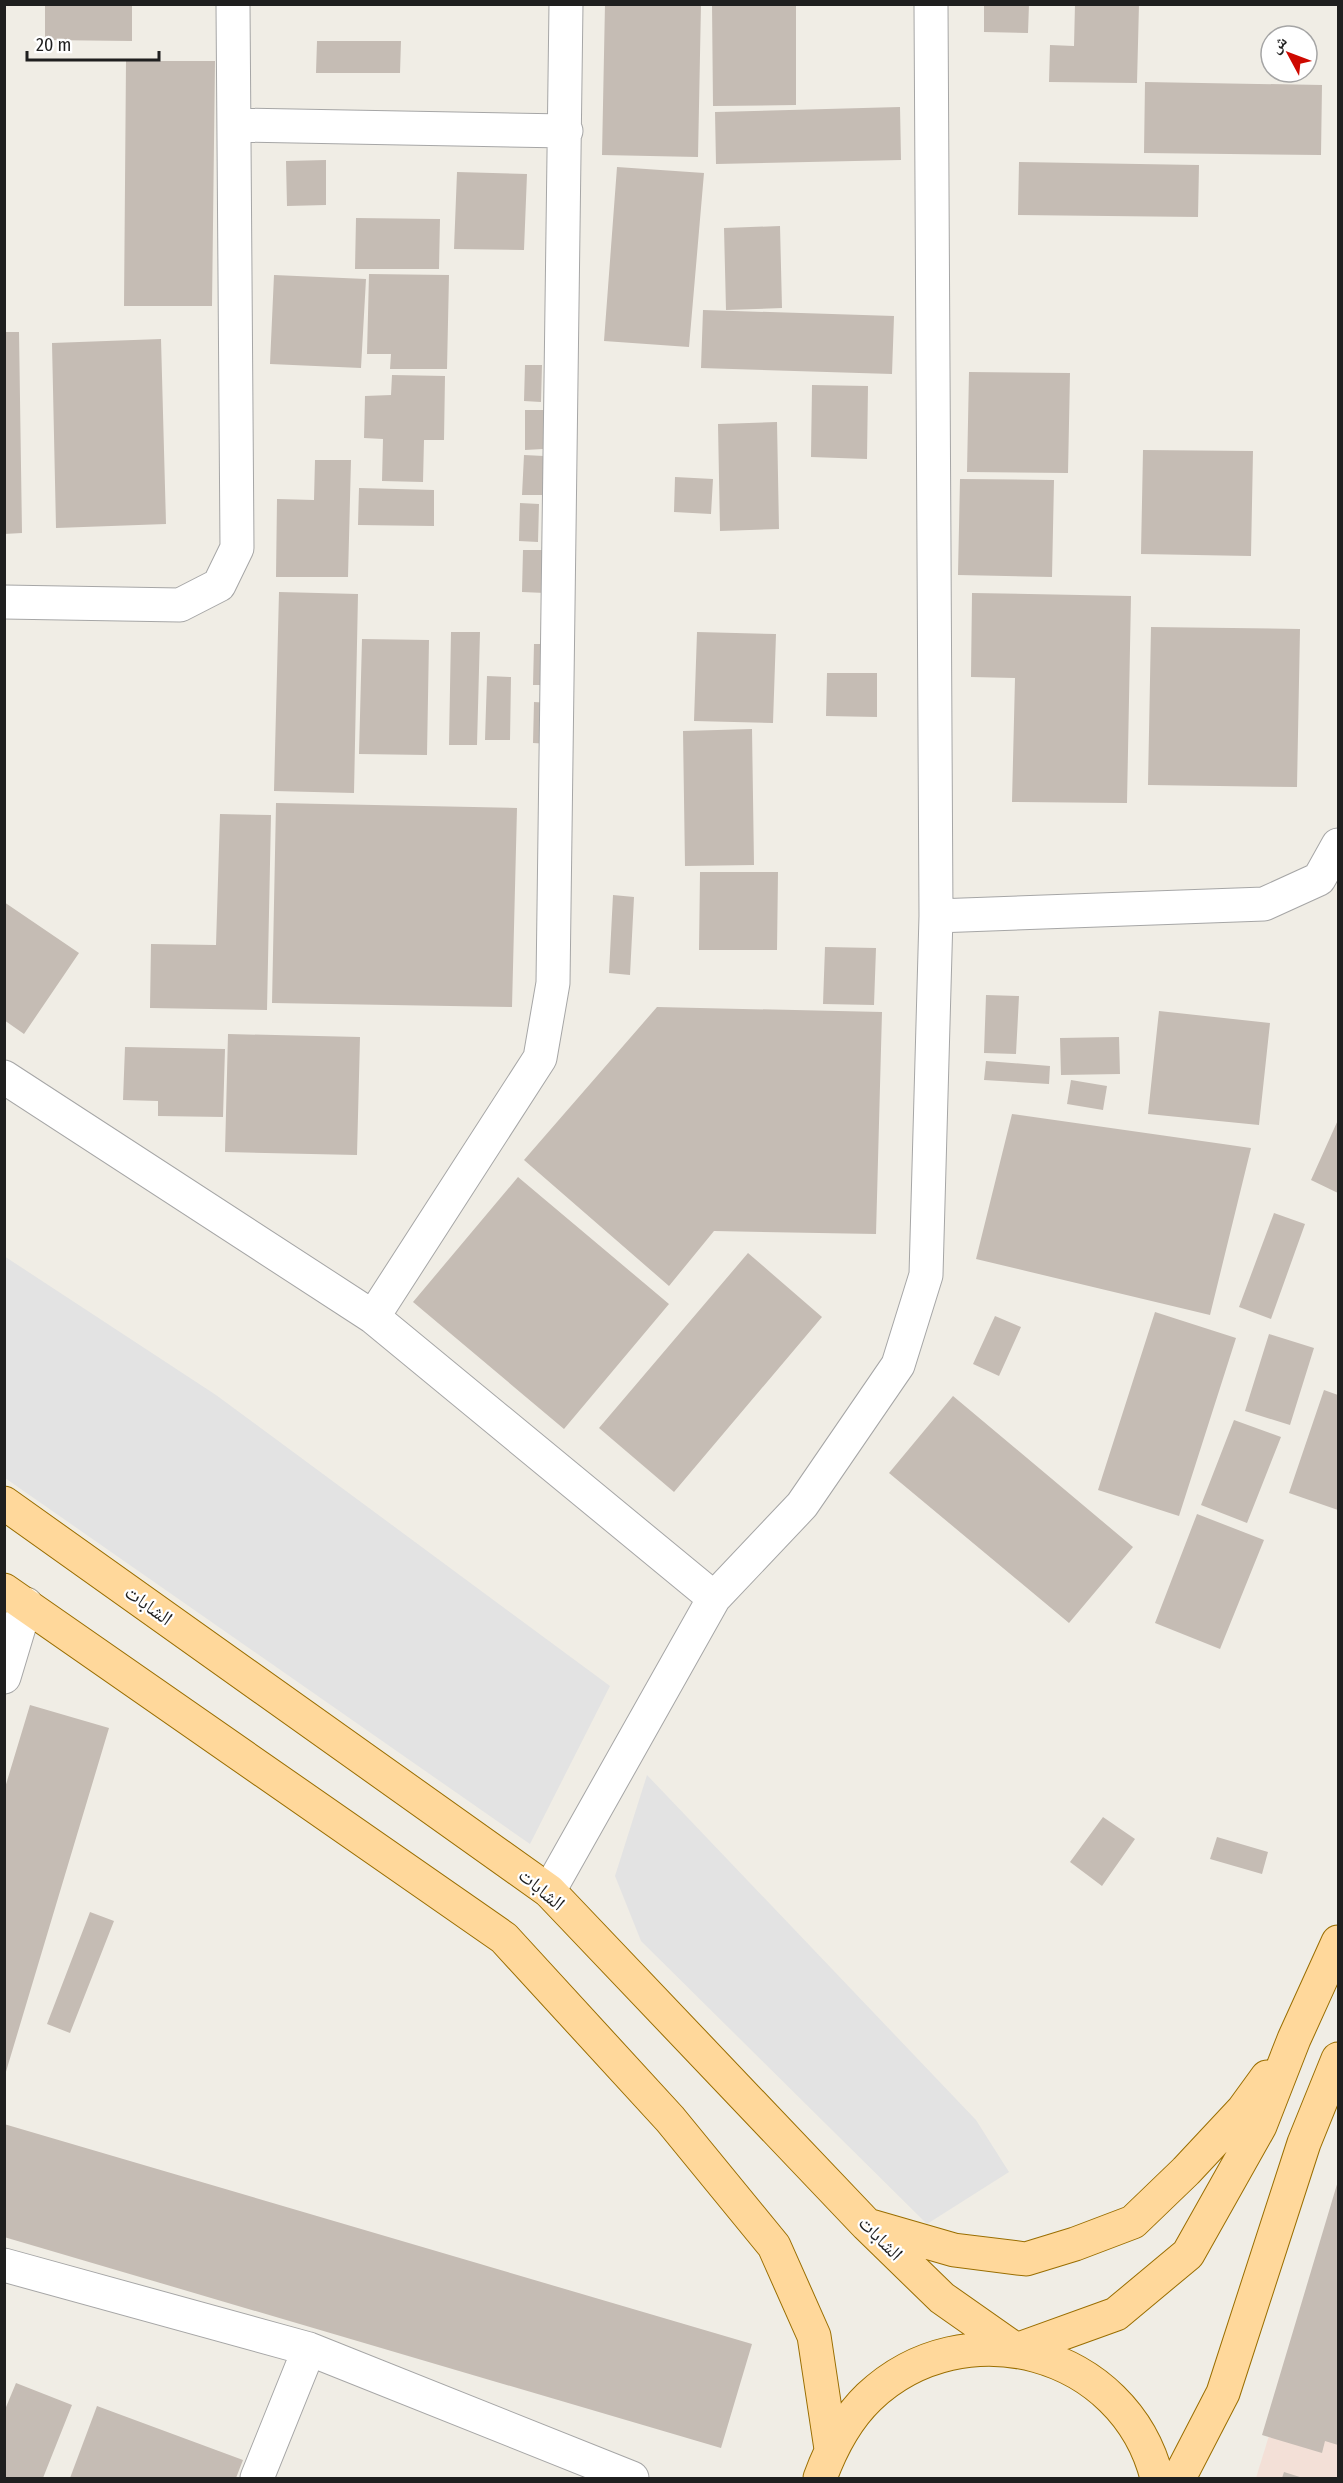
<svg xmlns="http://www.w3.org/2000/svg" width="1343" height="2483" font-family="'Fira Sans Condensed','Noto Naskh Arabic',sans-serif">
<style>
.military{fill:#f3e0d7}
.parking{fill:#e3e3e3}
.building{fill:#c5bcb4}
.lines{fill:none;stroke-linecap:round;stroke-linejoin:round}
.street-casing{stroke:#a6a6a6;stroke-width:35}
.primary-casing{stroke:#9a6e00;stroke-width:35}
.street{stroke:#fff;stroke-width:33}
.primary{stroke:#ffd89b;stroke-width:33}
.labels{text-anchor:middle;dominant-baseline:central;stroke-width:4.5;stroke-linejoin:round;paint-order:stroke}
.street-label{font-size:20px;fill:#1f1f1f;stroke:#fff}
</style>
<rect width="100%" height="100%" fill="#f0ede5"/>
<path class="military" d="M1338,2211V2478H1256Z"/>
<path class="parking" d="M4,1256L216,1395L610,1686L530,1844L5,1478Z
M647,1775L976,2120L1009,2172L927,2224L641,1941L615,1876Z"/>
<path class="building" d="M45,4H132V41L45,40Z
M605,4H701L698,157L602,155Z
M712,4H796V105L713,106Z
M984,4H1029L1028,33L984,32Z
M1075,4H1139L1137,83L1049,82L1050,45L1074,46Z
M317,41H401L400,73H316Z
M126,61H215L212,306H124Z
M1145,82L1322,85L1321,155L1144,153Z
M900,107L901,160L716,164L715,112Z
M326,160V205L287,206L286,161Z
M1019,162L1199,165L1198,217L1018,215Z
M617,167L704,173L689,347L604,341Z
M457,172L527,174L524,250L454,249Z
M356,218L440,219L439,269H355Z
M780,226L782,308L726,310L724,228Z
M369,274L449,275L447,369H390L391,354H367Z
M274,275L366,279L361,368L270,364Z
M703,310L894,316L892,374L701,368Z
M4,332H19L22,533L4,534Z
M161,339L166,524L56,528L52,343Z
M525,365H542L541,402L524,401Z
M969,372L1070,373L1068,473L967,472Z
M392,375L445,376L444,440H424L423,482L382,481L383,439L364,438L365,396L391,395Z
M812,385L868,386L867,459L811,457Z
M525,410H544L543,449L525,450Z
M777,422L779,529L720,531L718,424Z
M1143,450L1253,451L1251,556L1141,554Z
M524,455L544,456L543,495H522Z
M315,460H351L348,577H276L277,499L314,500Z
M675,477L713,479L711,514L674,512Z
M960,479L1054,480L1052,577L958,575Z
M359,488L434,490V526L358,525Z
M520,503L539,504L538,542L519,541Z
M523,550H546L545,593L522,592Z
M279,592L358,594L354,793L274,791Z
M972,593L1131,596L1127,803L1012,802L1015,678L971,677Z
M1151,627L1300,629L1297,787L1148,785Z
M451,632H480L477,745H449Z
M697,632L776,634L773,723L694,721Z
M362,639L429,640L427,755L359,754Z
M534,644H554V685H533Z
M827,673H877V717L826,716Z
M487,676L511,677L510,740H485Z
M534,702L551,703L550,744L533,743Z
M752,729L754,865L685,866L683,731Z
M276,803L517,808L512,1007L272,1003Z
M220,814L271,815L267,1010L150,1008L151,944L216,945Z
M700,872H778L777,950H699Z
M613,895L634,897L630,975L609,973Z
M4,902L79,953L24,1034L4,1020Z
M825,947L876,948L874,1005L823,1004Z
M986,995L1019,996L1016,1054L984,1053Z
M657,1007L882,1012L876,1234L714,1231L669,1286L524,1160Z
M1159,1011L1270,1023L1259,1125L1148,1114Z
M228,1034L360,1037L357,1155L225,1152Z
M1119,1037L1120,1074L1061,1075L1060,1038Z
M125,1047L225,1049L223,1117L158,1116V1101L123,1100Z
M986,1061L1050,1066L1049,1084L984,1080Z
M1071,1080L1107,1086L1103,1110L1067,1104Z
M1012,1114L1251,1148L1210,1315L976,1259Z
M1338,1120V1193L1311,1180Z
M518,1177L669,1304L564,1429L413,1302Z
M1274,1213L1305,1224L1271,1319L1239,1307Z
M748,1253L822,1317L674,1492L599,1428Z
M1155,1312L1236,1338L1179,1516L1098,1490Z
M995,1316L1021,1327L999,1376L973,1364Z
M1269,1334L1314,1348L1290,1425L1245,1411Z
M1324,1390L1338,1395V1510L1289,1493Z
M953,1396L1133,1547L1069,1623L889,1473Z
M1234,1420L1281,1437L1247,1523L1201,1505Z
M1197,1514L1264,1540L1220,1649L1155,1623Z
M30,1705L109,1728L5,2075L4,1791Z
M1103,1817L1135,1839L1102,1886L1070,1862Z
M1217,1837L1268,1852L1262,1874L1210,1859Z
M90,1912L114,1921L70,2033L47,2024Z
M4,2124L752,2344L721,2448L4,2237Z
M1338,2181V2445L1325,2441L1322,2453L1262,2435Z
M16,2383L72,2405L43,2478H4V2412Z
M97,2406L243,2460L236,2478H70Z
M1284,2472L1303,2478H1282Z"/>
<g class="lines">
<defs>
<path id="street" d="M234,125L566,131
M4,602L180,605L219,585L237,548L233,4
M936,916L1264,904L1319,879L1338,845
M4,1077L373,1317L714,1598
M373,1317L540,1058L553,983L566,4
M4,1677L26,1604
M549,1891L714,1598L802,1505L898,1365L926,1275L936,916L931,4
M4,2265L309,2349L632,2478
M257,2478L309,2349"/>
<path id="primary" d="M4,1503L549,1891L867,2225L942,2298L1016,2350L1116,2314L1188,2254L1260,2126L1294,2039L1338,1942
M4,1590L504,1938L670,2119L774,2246L814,2336L831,2449
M871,2226L954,2250L1026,2259L1075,2244L1133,2222L1186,2171L1243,2110L1267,2077
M820,2478C831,2448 845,2420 869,2397C964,2307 1125,2350 1157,2478
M1179,2478L1223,2393L1304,2143L1338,2059"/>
</defs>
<use href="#street" class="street-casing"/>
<use href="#primary" class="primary-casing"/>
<use href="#street" class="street"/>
<use href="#primary" class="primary"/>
</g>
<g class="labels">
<g class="street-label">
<text transform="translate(149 1605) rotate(36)">الشابات</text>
<text transform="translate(542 1889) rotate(40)">الشابات</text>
<text transform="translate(881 2238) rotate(45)">الشابات</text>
</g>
</g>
<rect width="1343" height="2483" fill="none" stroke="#1f1f1f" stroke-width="12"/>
<g transform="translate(1289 54) rotate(311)"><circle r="28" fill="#ffffff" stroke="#a5a5a5" stroke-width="1.5"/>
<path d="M0-4.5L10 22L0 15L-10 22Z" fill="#ce0900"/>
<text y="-9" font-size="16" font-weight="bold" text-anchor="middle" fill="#1f1f1f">ش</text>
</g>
<path d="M27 51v9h132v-9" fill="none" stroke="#1f1f1f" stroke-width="3"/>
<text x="36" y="51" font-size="18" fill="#1f1f1f" stroke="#ffffff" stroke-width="4.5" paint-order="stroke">20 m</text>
</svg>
